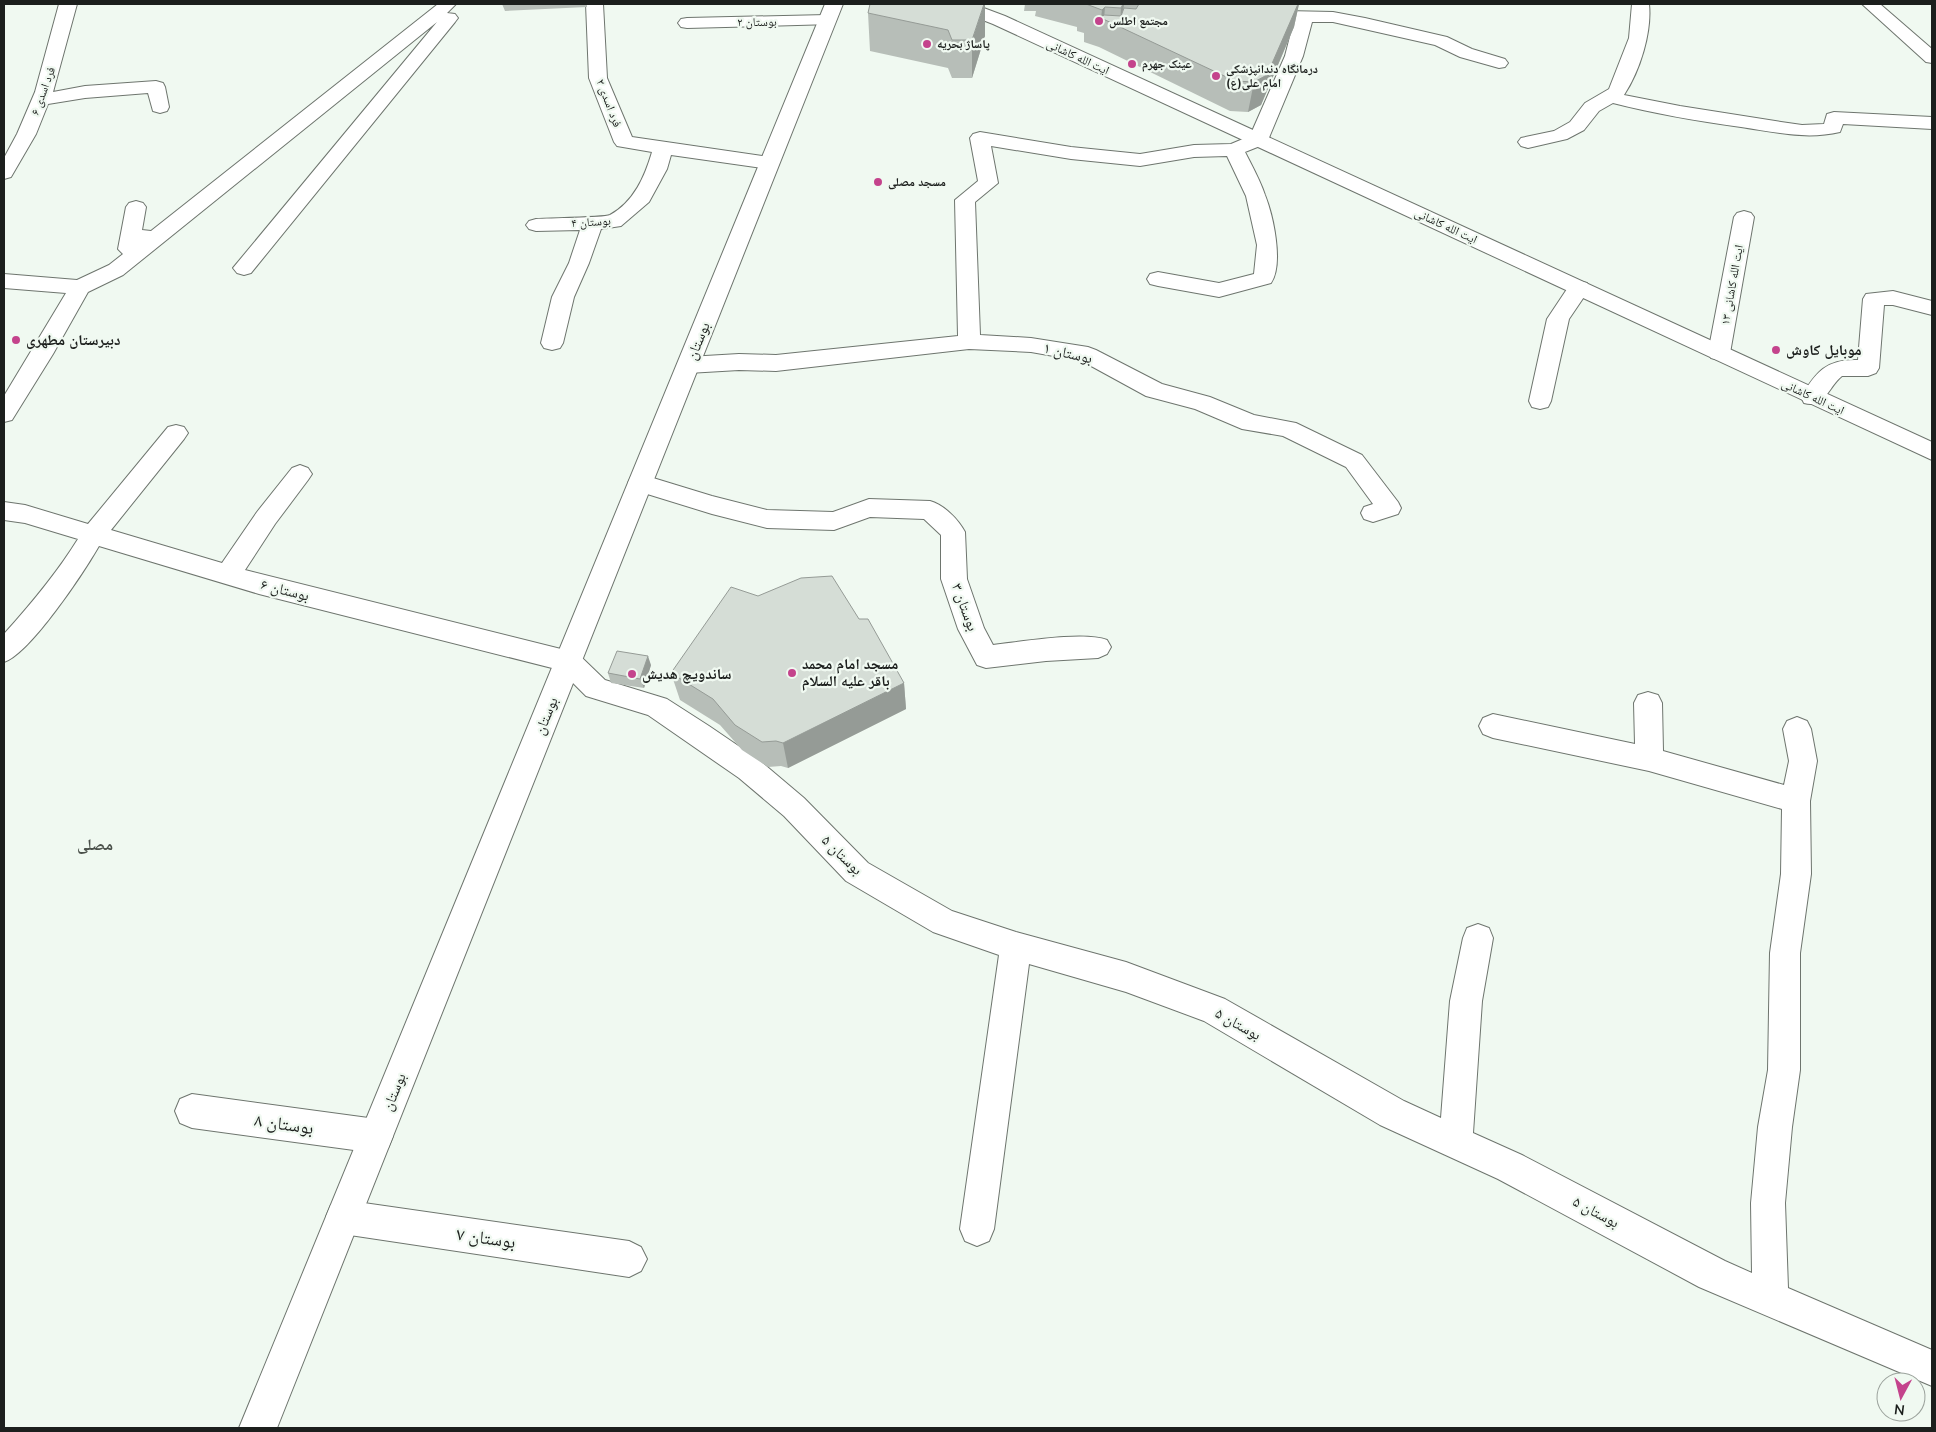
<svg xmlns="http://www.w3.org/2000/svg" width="1936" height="1432" font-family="'Nunito Sans','Noto Naskh Arabic',sans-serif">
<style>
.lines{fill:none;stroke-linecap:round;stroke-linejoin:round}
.service-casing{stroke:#6e756e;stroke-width:2}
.minor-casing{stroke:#6e756e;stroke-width:2}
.secondary-casing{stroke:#6e756e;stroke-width:2}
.service{fill:#fff;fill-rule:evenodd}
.minor{fill:#fff;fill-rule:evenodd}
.secondary{fill:#fff;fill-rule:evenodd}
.wall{fill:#b7beb8}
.shaded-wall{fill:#959b96}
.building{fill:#d5ddd6;stroke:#959b96}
.poi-dot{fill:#c4438c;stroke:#f0f9f1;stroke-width:2}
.labels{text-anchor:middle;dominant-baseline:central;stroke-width:4.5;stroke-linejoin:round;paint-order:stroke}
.far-poi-label{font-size:12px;font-weight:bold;fill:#1c1f1d;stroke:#f0f9f1;text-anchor:start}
.far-street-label{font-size:12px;fill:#1c1f1d;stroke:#f0f9f1}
.poi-label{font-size:15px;font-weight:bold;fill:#1c1f1d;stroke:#f0f9f1;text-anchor:start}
.street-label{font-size:15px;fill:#1c1f1d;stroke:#f0f9f1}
.neighbourhood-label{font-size:16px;font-weight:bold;fill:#4a504a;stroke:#f0f9f1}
.near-street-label{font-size:18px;fill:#1c1f1d;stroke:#f0f9f1}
</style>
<rect width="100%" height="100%" fill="#f0f9f1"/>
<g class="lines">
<defs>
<path id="service" d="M827,15L833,16L836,20L833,24L687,28L681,27L678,23L681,19L687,18Z"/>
<path id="minor" d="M59,4H77L53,92L85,86L156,81L163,83L165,87L169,107L167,111L160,113L153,111L148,93L85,98L48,104L36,134L11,177L4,179V158L17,134L35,92Z
M438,4H456L447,13L455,14L458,18L455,22L251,273L244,275L237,273L233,268L437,22L123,275L88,292L53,354L12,420L4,422V396L66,293L4,288V274L77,280L109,265L123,254L118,249L126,207L129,203L136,201L143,203L146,207L142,230L151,231Z
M586,4H603L607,78L632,137L769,157L776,159L779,163L776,167L769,169L671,155L667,169L649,202L621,226L601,229L589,263L574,297L563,343L560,348L552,350L544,348L541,343L552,297L569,263L580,230L536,231L529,229L526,225L529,221L536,219C548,218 603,218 610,215C634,202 645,176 652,152L617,146L614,142L589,78Z
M1269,4H1285L1286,11L1333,12L1365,18L1447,37L1472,49L1505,59L1508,63L1505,67L1499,68L1460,57L1435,45L1333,22H1312L1303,56L1268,140L1265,144L1245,152C1252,166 1260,180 1265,195C1273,215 1284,264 1271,283L1219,297L1158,286L1150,284L1147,279L1150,274L1158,272L1219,283L1254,274L1257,245L1246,196L1227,156L1194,157L1140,166L1071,159L991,146L998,183L975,202L980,335L1031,338L1088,347L1096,350L1162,384L1210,397L1254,415L1296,423L1362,455L1398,502L1401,508L1398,514L1373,522L1364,519L1361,513L1364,507L1373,504L1346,467L1283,436L1242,429L1195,409L1146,396L1082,361L1031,352L969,349L776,371L739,370L688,373L680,370L677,365L680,360L688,357L739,354L776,355L958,336L955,200L978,181L970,138L973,134L980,132L1071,147L1140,154L1194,145L1231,144L1250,136L1285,56L1293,25C1283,22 1274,20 1267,11Z
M1632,4H1649C1652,32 1640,71 1624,95L1680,106L1781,122L1802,125L1824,124L1827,114L1834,112L1932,117V129L1843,124L1840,132C1806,140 1775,132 1741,127C1698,121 1656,114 1613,103L1599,111L1584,130L1567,139L1528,148L1521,146L1518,142L1521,138L1554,131L1570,122L1585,103L1609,89L1629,38Z
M1862,4H1880L1932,49V63L1926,62Z
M1744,211L1751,213L1754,217L1730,353L1727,358L1719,360L1711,358L1708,353L1734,217L1737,213Z
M1579,281L1587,283L1590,288L1569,319L1551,401L1548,407L1540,409L1532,407L1529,401L1547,319L1571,283Z
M1893,291L1932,301V315L1893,305H1884L1879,368L1876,373L1868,376H1842C1828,387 1825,409 1804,403L1801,397C1816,372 1826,359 1858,360L1863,299L1866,294Z
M176,425L184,427L188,433L184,439L111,530L222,563L257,512L292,468L300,465L308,468L312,474L308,480L275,524L245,570L577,653L605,680L667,699L709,726L759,760L804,798L868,863L952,911L1016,932L1126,962L1225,999L1404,1101L1441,1118L1450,1001L1463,938L1467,928L1478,924L1489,928L1493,938L1482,1001L1473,1133L1522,1155L1725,1261L1752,1273L1751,1203L1758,1127L1768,1070L1770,953L1781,874L1782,809L1649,771L1493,738L1483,734L1479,726L1483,718L1493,714L1635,744L1634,703L1638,695L1648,692L1658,695L1662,703L1663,751L1784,785L1789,761L1783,729L1787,721L1797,717L1807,721L1811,729L1817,761L1810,801L1811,874L1800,953V1070L1792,1127L1785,1203L1788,1288L1932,1350V1386L1699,1287L1498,1179L1380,1125L1204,1021L1126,992L1029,964L994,1229L989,1241L977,1246L965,1241L960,1229L999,955L933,932L846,881L784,816L739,778L648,715L586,696L560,670L259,594L99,546C84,572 30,654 4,662V634C31,604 57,573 78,539L25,523L4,520V502L25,505L88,524L168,427Z
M640,474L712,496L767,510L833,512L869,499L930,501C944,505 958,519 965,532L967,579L984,628L993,645C1021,642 1083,631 1107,640L1111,647L1107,654L1098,658L1046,661L986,668L977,665L958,629L941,579V535L924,519L870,517L834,530L767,528L712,514L631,489L628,483L631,477Z
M192,1094L376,1119L388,1124L393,1136L388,1148L376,1153L192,1128L180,1123L175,1111L180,1099Z
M343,1200L629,1241L641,1247L647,1259L641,1271L629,1277L343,1234L331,1229L326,1217L331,1205Z"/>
<path id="secondary" d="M825,4H843L277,1428H239Z
M950,4H973L1005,16L1932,442V460L993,24L952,8Z"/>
</defs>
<use href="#service" class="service-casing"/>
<use href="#minor" class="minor-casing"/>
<use href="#secondary" class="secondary-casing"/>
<use href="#service" class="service"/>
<use href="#minor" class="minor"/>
<use href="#secondary" class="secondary"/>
</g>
<path class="wall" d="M502,4H587V7L505,11Z
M1025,4H1299L1294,27L1261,105L1248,112L1230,111L1099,47L1084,42V33L1077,31V27L1035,16L1036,11H1024Z
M868,13L985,36L972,78H952L948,68L870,51Z
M758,596L859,619L904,683L906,709L788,768L781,766L768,767L742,750L720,725L680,700L671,673Z
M651,665L644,688L611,683L608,673Z"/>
<path class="shaded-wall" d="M984,4H985V36L972,78V40Z
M1123,4H1124L1122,27L1120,26L1121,8Z
M1298,4H1299L1294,27L1261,105L1248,112L1254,82Z
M1105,7L1104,19L1101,18L1102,10Z
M648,656L651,665L644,688L640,679Z
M904,683L906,709L788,768L783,743Z"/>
<path class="building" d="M870,4H984L972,40H952L948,30L868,13Z
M1086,4H1123L1121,8L1105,7L1102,10Z
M1139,4H1298L1267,75L1254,82L1235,81L1101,18L1104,15L1121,16L1124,8L1136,9Z
M832,576L859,619H868L904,683L783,743L776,741L762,742L735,725L713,699L671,673L731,587L758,596L801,578Z
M617,651L648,656L640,679L608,673Z"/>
<g class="poi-dot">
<circle cx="1099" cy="21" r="5"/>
<circle cx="927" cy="44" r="5"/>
<circle cx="1132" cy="64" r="5"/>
<circle cx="1216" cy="76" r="5"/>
<circle cx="878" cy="182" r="5"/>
<circle cx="16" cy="340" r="5"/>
<circle cx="1776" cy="350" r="5"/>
<circle cx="792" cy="673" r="5"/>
<circle cx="632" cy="674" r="5"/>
</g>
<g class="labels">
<g class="far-poi-label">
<text x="1109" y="21">مجتمع اطلس</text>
<text x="937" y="44">پاساژ بحریه</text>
<text x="1142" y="64">عینک جهرم</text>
<text x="1226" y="69">درمانگاه دندانپزشکی<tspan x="1226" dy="14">امام علی(ع)</tspan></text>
<text x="888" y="182">مسجد مصلی</text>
</g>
<g class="far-street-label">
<text transform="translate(757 22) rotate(-1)">بوستان ۲</text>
<text transform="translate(1078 57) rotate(25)">ایت الله کاشانی</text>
<text transform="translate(43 91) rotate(-70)">فرد اسدی ۶</text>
<text transform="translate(609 103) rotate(69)">فرد اسدی ۲</text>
<text transform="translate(591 222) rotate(-4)">بوستان ۴</text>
<text transform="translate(1446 226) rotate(25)">ایت الله کاشانی</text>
<text transform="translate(1732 285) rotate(-80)">ایت الله کاشانی ۱۳</text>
<text transform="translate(1813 397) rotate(25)">ایت الله کاشانی</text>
</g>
<g class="poi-label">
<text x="26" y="340">دبیرستان مطهری</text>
<text x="1786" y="350">موبایل کاوش</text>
<text x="802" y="664">مسجد امام محمد<tspan x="802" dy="17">باقر علیه السلام</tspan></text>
<text x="642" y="674">ساندویچ هدیش</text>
</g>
<g class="street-label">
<text transform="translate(698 341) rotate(-68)">بوستان</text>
<text transform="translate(1068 353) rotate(13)">بوستان ۱</text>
<text transform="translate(285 590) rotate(14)">بوستان ۶</text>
<text transform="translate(965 607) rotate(70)">بوستان ۳</text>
<text transform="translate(546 716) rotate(-68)">بوستان</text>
<text transform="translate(842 855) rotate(44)">بوستان ۵</text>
<text transform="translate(1238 1024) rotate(29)">بوستان ۵</text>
<text transform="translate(394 1092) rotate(-68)">بوستان</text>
<text transform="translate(1596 1212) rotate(28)">بوستان ۵</text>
</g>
<g class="neighbourhood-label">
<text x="95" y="845">مصلی</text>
</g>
<g class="near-street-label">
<text transform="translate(284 1124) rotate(8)">بوستان ۸</text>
<text transform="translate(486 1238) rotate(8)">بوستان ۷</text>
</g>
</g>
<rect width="1936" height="1432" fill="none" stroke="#1c1f1d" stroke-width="10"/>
<g transform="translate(1901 1397) rotate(187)"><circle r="24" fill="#f0f9f1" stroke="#9ba29c"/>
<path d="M0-4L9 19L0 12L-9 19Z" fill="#c4438c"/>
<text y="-8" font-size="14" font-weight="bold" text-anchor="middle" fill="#1c1f1d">N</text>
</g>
</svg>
